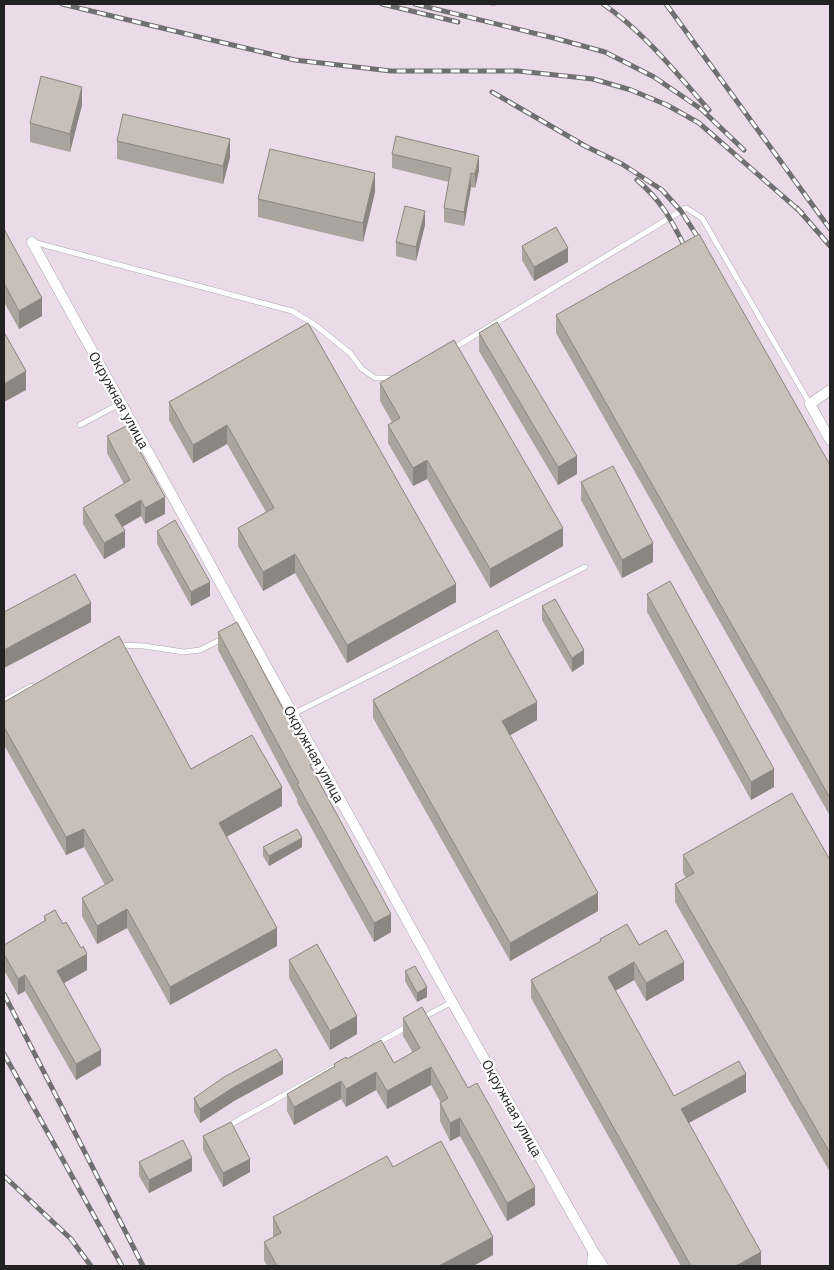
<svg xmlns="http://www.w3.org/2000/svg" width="834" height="1270" font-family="'IBM Plex Sans',sans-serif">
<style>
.industrial{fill:#ebdbe8}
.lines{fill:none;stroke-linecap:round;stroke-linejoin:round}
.service-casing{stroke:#a9a9a9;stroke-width:6}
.minor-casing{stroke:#a9a9a9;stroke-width:11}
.service{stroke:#fff;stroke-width:5}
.minor{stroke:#fff;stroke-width:10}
.rail-casing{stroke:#707070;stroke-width:5}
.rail{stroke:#fff;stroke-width:3;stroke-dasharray:9;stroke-linecap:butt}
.wall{fill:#aba49e}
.shaded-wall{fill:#8b8681}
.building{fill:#c7bfb8;stroke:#8b8681}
.labels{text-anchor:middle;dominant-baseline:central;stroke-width:4.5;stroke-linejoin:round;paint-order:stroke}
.street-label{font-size:14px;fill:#222;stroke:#fff}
</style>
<rect width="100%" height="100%" fill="#f2efe9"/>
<path class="industrial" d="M4,4H830V1266H4Z"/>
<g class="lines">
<defs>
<path id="service" d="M33,242L292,311L314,324L350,353L362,369L375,378H391
M452,349L686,208L702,218L810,404
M80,425L121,403
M118,645L144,646L184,652L200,650L224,638
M4,701L32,686
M293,714L585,567
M422,1018L452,1002
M376,1044L408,1026
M228,1126L338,1065"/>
<path id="minor" d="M32,242L452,1002L593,1251L592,1266
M830,390L810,404L830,440
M593,1251L603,1266"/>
</defs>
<use href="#service" class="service-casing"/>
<use href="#minor" class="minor-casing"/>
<use href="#service" class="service"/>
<use href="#minor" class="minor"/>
<defs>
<path id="rail" d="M62,4L295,60L391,71H518L593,79L631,90L667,105L699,123L802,213
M382,4L458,22
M415,4L554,38L605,52L654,77L701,109L744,150
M603,4C644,32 676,73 709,110
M666,4L830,229
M492,92L587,147
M581,144L622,164L662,190L681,211L704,247
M637,180C665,204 673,224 689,255
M797,208L830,246
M4,994L143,1266
M4,1054L122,1266
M4,1176L71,1239L91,1266"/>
</defs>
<use href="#rail" class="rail-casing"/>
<use href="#rail" class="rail"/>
</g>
<path class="wall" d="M483,4H496L495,6Z
M82,105L70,152L30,142V123Z
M117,141L230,157L223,184L117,159Z
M392,154L479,170L475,188L471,187L464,226L444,222V208L449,182L392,168Z
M375,192L363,242L258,217V199Z
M425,225L416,261L396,256V242Z
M4,229L42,316L19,329L4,302Z
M522,246L568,262L534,281L522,260Z
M556,315L830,465V816L556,333Z
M308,323L456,602L347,663L295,573L263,591L238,546V528L266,512L227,444L193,463L169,420V402Z
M479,333L577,474L558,485L479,351Z
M380,383L563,546L490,588L427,479L413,486L388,443V425L392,422L380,401Z
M107,436L165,514L145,524L141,516L122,527L125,547L104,559L83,524V508L124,484L107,453Z
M581,482L653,562L622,578L581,500Z
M157,531L210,596L191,606L157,544Z
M647,594L774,787L751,800L647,612Z
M542,606L584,664L572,672L542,620Z
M4,612L91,622L4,668Z
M218,632L391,932L374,942L297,802V799L218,650Z
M373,700L537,720L510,735L598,911L510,961L373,718Z
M4,702L191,769L282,806L226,837L277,946L170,1005L127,928L97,944L82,916V898L105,885L84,847L66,855L4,745Z
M263,847H302L269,866L263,856Z
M683,855L830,860V1172L675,902V884L686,878L683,873Z
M44,916L87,970L64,983L101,1065L76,1080L25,991L18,995L4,970V945L44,921Z
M600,939L639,945L684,980L646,1001L634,980L615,991L674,1096L746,1092L689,1123L761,1266H681L531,998V980L600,942Z
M289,960L357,1034L330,1050L289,978Z
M405,971L427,997L417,1002L405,981Z
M403,1018L535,1205L507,1221L460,1136L450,1141L440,1121V1103H441L431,1085L387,1109L376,1090L346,1107L341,1099L294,1125L287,1111V1094L334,1067V1064L347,1059L394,1063L413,1053L403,1036Z
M283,1074L234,1101L200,1123L194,1112V1098Z
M203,1136L250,1172L223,1187L203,1150Z
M139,1162L192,1171L149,1193L139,1176Z
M393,1167L493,1255L473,1266H267L264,1260V1242L273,1237V1217Z"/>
<path class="shaded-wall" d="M82,87V105L70,152V134Z
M230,139V157L223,184V166Z
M479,156V170L475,188V174Z
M375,173V192L363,242V223Z
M471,173V187L464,226V212Z
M425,211V225L416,261V247Z
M568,248V262L534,281V267Z
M42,298V316L19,329V311Z
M26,371V390L4,402V384Z
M227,425V444L193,463V445Z
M577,456V474L558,485V467Z
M427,460V479L413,486V468Z
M165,497V514L145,524V508Z
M141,500V516L115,531V515Z
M563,528V546L490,588V569Z
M125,531V547L104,559V543Z
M653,543V562L622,578V560Z
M295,554V573L263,591V572Z
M210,582V596L191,606V592Z
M456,584V602L347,663V645Z
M91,603V622L4,668V650Z
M584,650V664L572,672V658Z
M537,702V720L502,740V721Z
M774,769V787L751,800V782Z
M282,787V806L219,841V823Z
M84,829V847L66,855V837Z
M302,838V847L269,866V856Z
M598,893V911L510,961V943Z
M127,909V928L97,944V926Z
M391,914V932L374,942V923Z
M277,928V946L170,1005V987Z
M87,954V970L57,987V971Z
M634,962V980L608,995V977Z
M684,962V980L646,1001V983Z
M25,975V991L18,995V979Z
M427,987V997L417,1002V993Z
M357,1016V1034L330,1050V1031Z
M101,1050V1065L76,1080V1064Z
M283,1060V1074L234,1101L200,1123V1109L234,1087Z
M431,1067V1085L387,1109V1091Z
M376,1072V1090L346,1107V1089Z
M746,1074V1092L681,1127V1109Z
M341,1081V1099L294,1125V1107Z
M460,1118V1136L450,1141V1123Z
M192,1158V1171L149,1193V1180Z
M250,1159V1172L223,1187V1173Z
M535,1187V1205L507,1221V1203Z
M493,1237V1255L473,1266H439Z
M761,1252V1266H736Z"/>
<path class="building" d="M41,76L82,87L70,134L30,123Z
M123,114L230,139L223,166L117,141Z
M396,136L479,156L475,174L471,173L464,212L444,208L451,168L392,154Z
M270,149L375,173L363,223L258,199Z
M405,206L425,211L416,247L396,242Z
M556,227L568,248L534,267L522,246Z
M4,229L42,298L19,311L4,283Z
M699,234L830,465V798L556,315Z
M497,322L577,456L558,467L479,333Z
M308,323L456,584L347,645L295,554L263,572L238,528L274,508L227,425L193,445L169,402Z
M4,332L26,371L4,384Z
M454,340L563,528L490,569L427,460L413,468L388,425L400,418L380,383Z
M126,426L165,497L145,508L141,500L115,515L125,531L104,543L83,508L130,480L107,436Z
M613,466L653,543L622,560L581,482Z
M175,520L210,582L191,592L157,531Z
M75,574L91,603L4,650V612Z
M670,581L774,769L751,782L647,594Z
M555,599L584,650L572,658L542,606Z
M237,622L312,764L310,765L391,914L374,923L297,784L299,783L218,632Z
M497,630L537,702L502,721L598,893L510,943L373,700Z
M119,636L191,769L252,735L282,787L219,823L277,928L170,987L127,909L97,926L82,898L113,880L84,829L66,837L4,727V702Z
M792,793L830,860V1153L675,884L694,873L683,855Z
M297,829L302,838L269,856L263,847Z
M55,910L63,924L66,922L81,948L83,946L87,954L57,971L101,1050L76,1064L25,975L18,979L4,954V945L46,920L44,916Z
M627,924L639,945L666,930L684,962L646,983L634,962L608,977L674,1096L739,1061L746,1074L681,1109L761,1252L736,1266H691L531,980L601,941L600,939Z
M317,944L357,1016L330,1031L289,960Z
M415,966L427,987L417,993L405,971Z
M422,1007L468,1088L477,1083L535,1187L507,1203L460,1118L450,1123L440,1103L448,1098L431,1067L387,1091L376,1072L346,1089L341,1081L294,1107L287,1094L335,1066L334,1064L346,1057L347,1059L381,1040L394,1063L420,1048L403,1018Z
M276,1049L283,1060L234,1087L200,1109L194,1098L224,1077Z
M231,1122L250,1159L223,1173L203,1136Z
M183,1140L192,1158L149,1180L139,1162Z
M441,1141L493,1237L439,1266H277L264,1242L281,1233L273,1217L387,1156L393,1167Z"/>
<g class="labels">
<g class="street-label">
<text transform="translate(119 400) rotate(61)">Окружная улица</text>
<text transform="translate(314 754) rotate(61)">Окружная улица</text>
<text transform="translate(512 1108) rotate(61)">Окружная улица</text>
</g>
</g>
<rect width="834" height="1270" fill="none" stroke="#222222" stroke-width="10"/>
</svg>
